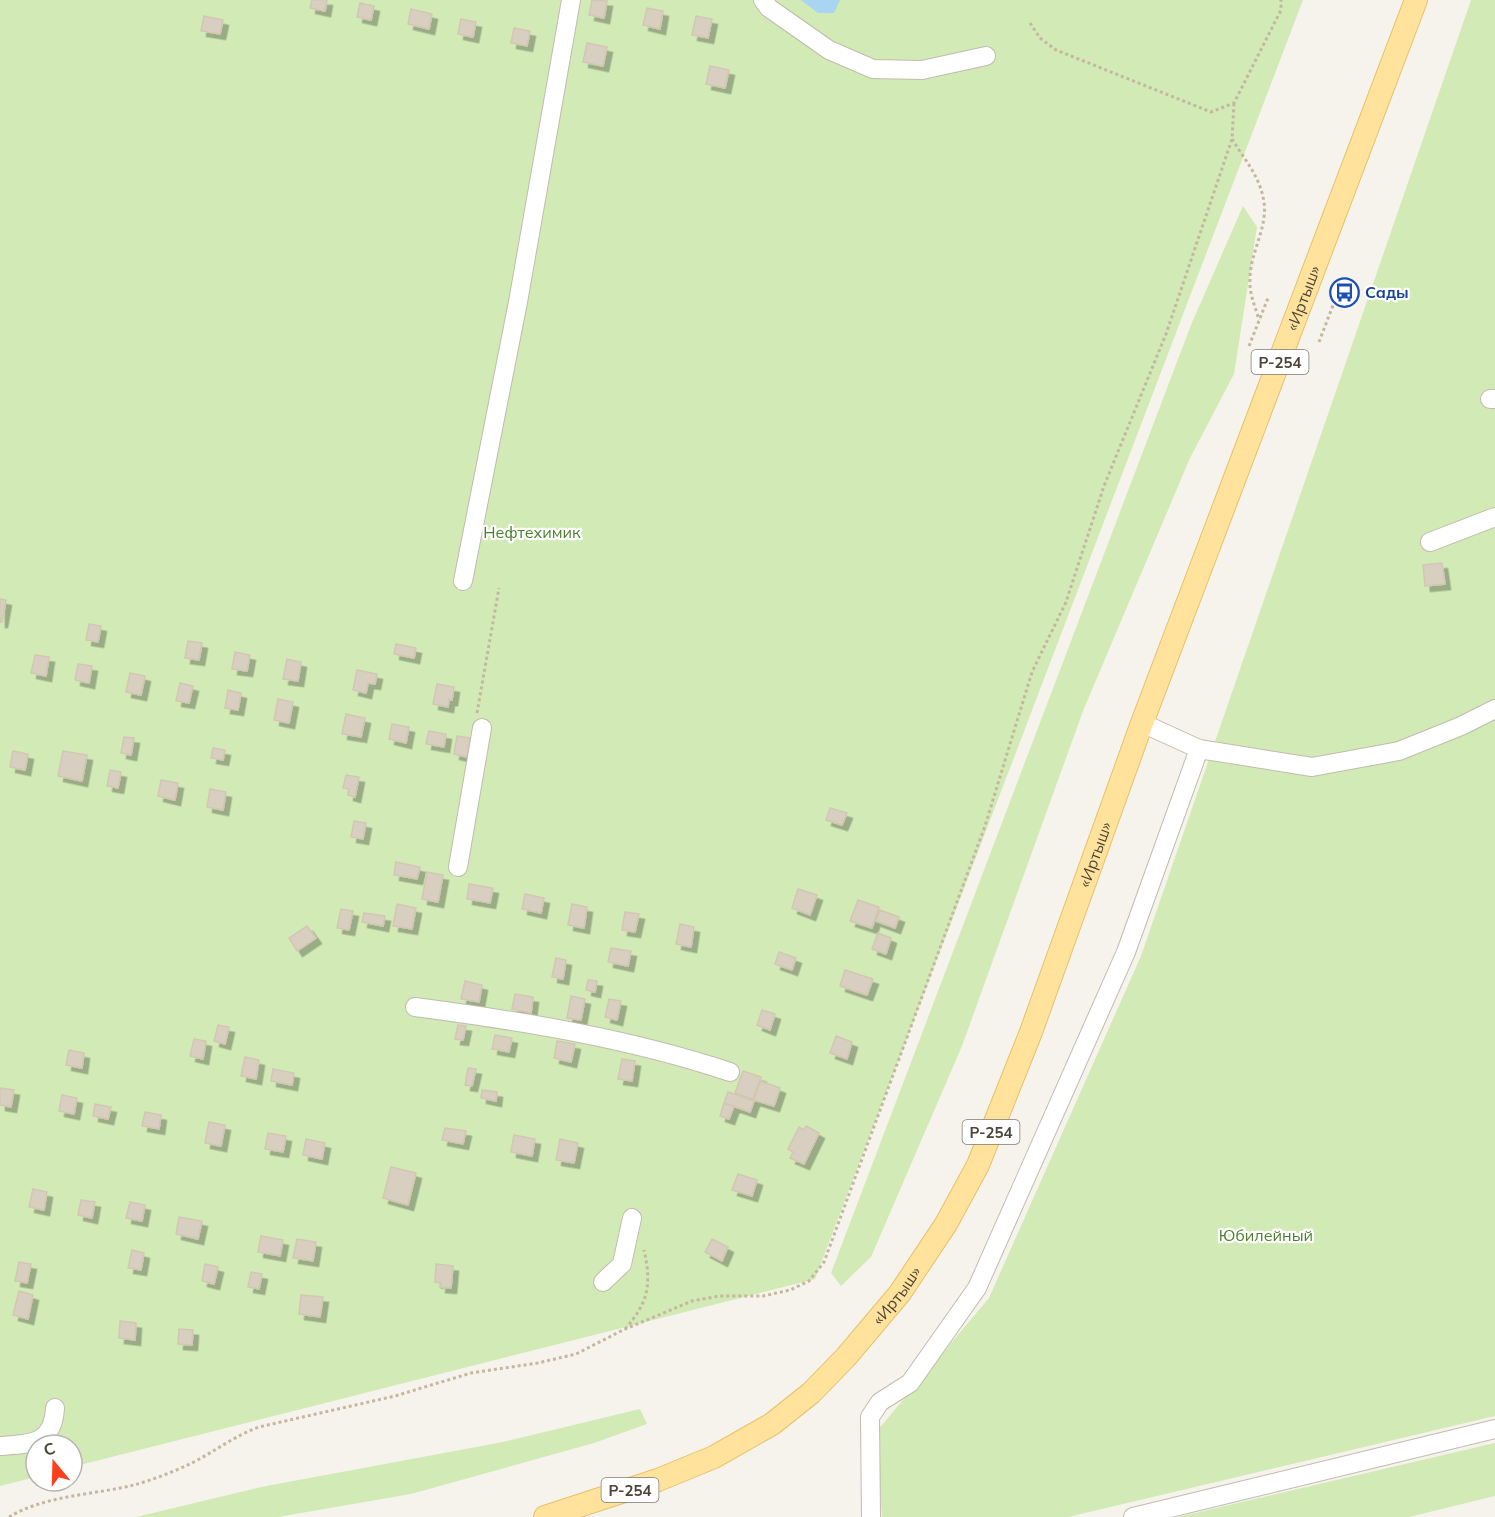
<svg xmlns="http://www.w3.org/2000/svg" width="1495" height="1517" font-family="Mulish,sans-serif">
<style>
.green{fill:#d2eab5}
.water{fill:#a9d4f2}
.building{fill:#d8cfc1;stroke:#d3c7b4;stroke-width:1.5;filter:url(#shadow)}
.lines{fill:none;stroke-linecap:round;stroke-linejoin:round}
.minor-casing{stroke:#c2bbae;stroke-width:20}
.major-casing{stroke:#e6c16a;stroke-width:24}
.path{stroke:#c4b79f;stroke-width:3;stroke-dasharray:3 3;stroke-linecap:butt}
.minor{stroke:#fff;stroke-width:18}
.major{stroke:#ffe39c;stroke-width:22}
.labels{text-anchor:middle;dominant-baseline:central;stroke-width:4.5;stroke-linejoin:round;paint-order:stroke}
.shield{fill:#fff;stroke:#817c74;stroke-width:1.5}
.shield-label{font-size:15px;font-weight:bold;fill:#4b4439}
.transit-label{font-size:16px;font-weight:bold;fill:#164399;stroke:#fff;text-anchor:start}
.street-label{font-size:16px;fill:#4b4439;stroke:#fff}
.park-label{font-size:16px;fill:#4a7f2a;stroke:#fff}
</style>
<defs>
<filter id="shadow"><feDropShadow dx="5.5" dy="5.5" stdDeviation="0" flood-color="#0004"/></filter>
</defs>
<rect width="100%" height="100%" fill="#f6f3ec"/>
<path class="green" d="M0,0H1303L815,1279L72,1467V1445H36V1477L0,1486Z
M1471,0H1495V1416L1068,1517H882L876,1432L989,1298L1141,956Z
M1243,206L1257,227L1234,374L1190,458L1083,711L962,1046L871,1257L841,1286L831,1273L1191,325Z
M640,1409L647,1424L594,1443L411,1494L278,1517H136L261,1487L503,1442Z
M1495,1443V1496L1409,1517H1178Z"/>
<path class="water" d="M801,0H840L834,13H818Z"/>
<path class="building" d="M312,0H327L325,11L310,8Z
M592,0L607,1L604,18L589,15Z
M360,3L374,6L371,20L357,17Z
M647,8L663,11L660,29L643,25Z
M411,9L432,14L429,29L408,24Z
M204,16L223,20L220,34L201,31Z
M696,16L712,19L708,38L692,35Z
M461,19L476,22L473,37L458,34Z
M514,28L530,31L527,46L511,43Z
M587,43L607,47L603,66L583,62Z
M710,66L729,70L725,88L706,84Z
M1442,563L1445,584L1425,586L1423,565Z
M0,599L6,600L2,622H0Z
M89,624L101,626L98,642L86,640Z
M188,641L202,643L199,660L185,658Z
M396,644L416,648L414,658L394,654Z
M235,652L250,655L247,671L232,669Z
M35,655L49,657L46,676L31,673Z
M287,659L301,662L298,681L283,679Z
M78,664L92,666L89,683L75,680Z
M357,670L377,674L375,684L368,683L366,693L353,690Z
M130,673L145,676L141,695L126,692Z
M180,683L193,686L189,703L176,701Z
M437,684L454,687L452,700L449,699L448,707L433,704Z
M228,690L241,693L238,710L225,708Z
M278,699L293,702L289,723L274,720Z
M346,714L365,718L361,737L342,734Z
M392,724L409,727L406,743L389,739Z
M429,731L446,734L444,747L426,744Z
M457,736L470,738L467,757L454,754Z
M124,737L134,738L131,755L121,753Z
M213,748L225,750L223,760L211,758Z
M13,751L28,754L25,770L10,767Z
M63,751L87,755L82,781L58,776Z
M110,770L121,772L118,788L107,786Z
M346,775L359,777L355,797L348,795L349,789L343,788Z
M161,780L178,783L175,800L158,796Z
M210,789L226,792L223,810L207,807Z
M830,808L847,813L842,825L826,820Z
M354,821L366,823L363,839L351,837Z
M396,862L420,867L417,879L394,875Z
M427,872L443,875L438,902L422,899Z
M469,884L493,888L490,903L467,899Z
M798,889L817,895L810,915L792,908Z
M525,894L544,898L541,913L522,909Z
M858,900L879,907L872,928L850,921Z
M397,904L416,908L412,929L393,926Z
M572,904L587,907L584,928L568,925Z
M341,909L353,911L349,930L337,928Z
M880,910L899,917L895,928L876,921Z
M625,912L639,914L635,932L622,930Z
M364,913L385,916L383,926L362,922Z
M680,924L694,927L691,947L676,944Z
M307,926L316,938L297,951L289,938Z
M878,933L891,938L886,954L872,949Z
M611,948L631,951L628,966L608,962Z
M779,952L796,958L792,970L775,964Z
M556,958L566,960L563,979L552,977Z
M845,970L873,979L867,995L840,986Z
M588,980L597,981L595,992L586,990Z
M465,981L482,985L479,1002L461,999Z
M515,994L533,997L531,1013L512,1009Z
M571,996L585,999L581,1020L567,1018Z
M609,999L621,1001L617,1020L605,1017Z
M762,1010L775,1014L770,1030L757,1025Z
M218,1025L229,1027L225,1044L214,1041Z
M458,1025L466,1026L463,1040L455,1039Z
M495,1035L512,1038L509,1052L492,1049Z
M836,1036L852,1042L847,1059L830,1053Z
M194,1039L206,1041L203,1059L190,1056Z
M557,1041L575,1044L571,1062L554,1058Z
M69,1050L84,1053L82,1068L66,1065Z
M245,1057L259,1060L256,1079L241,1076Z
M622,1059L635,1061L632,1081L618,1079Z
M468,1068L476,1069L472,1086L465,1085Z
M273,1069L294,1073L292,1085L271,1081Z
M743,1071L761,1077L753,1099L735,1093Z
M760,1081L780,1088L774,1106L754,1100Z
M0,1088L14,1090L11,1107L0,1105Z
M482,1090L497,1092L496,1101L481,1098Z
M728,1092L754,1101L750,1112L724,1103Z
M62,1095L77,1098L74,1114L59,1111Z
M724,1103L734,1106L729,1119L720,1116Z
M95,1104L111,1107L108,1119L93,1116Z
M145,1112L161,1115L159,1129L142,1126Z
M209,1122L225,1125L221,1146L205,1143Z
M806,1126L819,1133L804,1164L790,1158L793,1152L788,1149L799,1127L804,1130Z
M445,1128L466,1131L463,1144L442,1140Z
M268,1133L286,1136L283,1152L265,1149Z
M514,1135L535,1139L532,1156L511,1152Z
M306,1139L325,1143L322,1159L303,1155Z
M560,1139L578,1143L574,1163L556,1160Z
M391,1167L416,1173L408,1205L383,1198Z
M738,1174L757,1180L752,1196L732,1190Z
M33,1189L47,1192L44,1210L29,1207Z
M81,1200L95,1202L92,1218L78,1215Z
M130,1202L145,1205L142,1221L126,1218Z
M179,1217L202,1221L198,1239L176,1234Z
M261,1236L283,1240L280,1256L258,1252Z
M297,1239L316,1242L313,1261L293,1258Z
M712,1239L728,1247L722,1261L705,1252Z
M132,1250L144,1253L141,1270L128,1268Z
M19,1262L31,1264L27,1283L15,1281Z
M205,1264L218,1267L214,1284L202,1281Z
M436,1264L453,1266L451,1288L440,1287L441,1283L435,1282Z
M251,1272L262,1274L259,1289L248,1287Z
M19,1291L33,1295L28,1319L13,1315Z
M301,1295L323,1297L320,1317L299,1314Z
M120,1321L136,1323L135,1340L119,1338Z
M179,1329L193,1330L192,1345L178,1344Z"/>
<g class="lines">
<defs>
<path id="minor" d="M763,0L769,8L829,50L873,69L922,70L986,56
M1490,399H1495
M1430,542L1495,517
M463,581L518,302L571,0
M1199,749L1312,767L1399,751L1461,726L1495,709
M458,867L482,728
M415,1007C521,1021 628,1038 730,1072
M603,1282L622,1264L632,1218
M0,1446C30,1444 53,1445 55,1408
M871,1517L870,1417L880,1402L910,1383L977,1288L1126,952L1199,749L1142,723
M1133,1517L1495,1429"/>
<g id="major">
<path id="s1" d="M545,1517L658,1480L714,1457L772,1424L811,1393L846,1357L900,1293L946,1224L978,1165L1031,1032L1142,723L1416,0"/>
</g>
</defs>
<use href="#minor" class="minor-casing"/>
<use href="#major" class="major-casing"/>
<path class="path" d="M1030,23L1040,38L1056,50L1211,112L1234,103L1281,10V0
M1232,139C1243,157 1259,176 1263,197C1270,225 1250,251 1250,279C1249,293 1255,306 1259,320
M1319,342L1343,279
M1249,346L1268,298
M477,713L499,588
M625,1329C648,1303 652,1285 644,1250
M9,1517C46,1495 93,1495 134,1485C152,1480 173,1472 190,1464C214,1452 234,1436 259,1427L395,1396L471,1373L538,1363L576,1354L623,1330L692,1301L719,1296H763L790,1290L809,1281L824,1262L985,826L1032,672L1066,602L1104,486L1166,334L1232,139L1234,103"/>
<use href="#minor" class="minor"/>
<use href="#major" class="major"/>
</g>
<defs>
<symbol id="bus-ring" viewBox="-11 -11 22 22"><circle r="9.5" fill="#fff" stroke="#1a4fb4" stroke-width="1.5"/><path d="M-5-6H5V4H4V6H2V4H-2V6H-4V4H-5ZM-3.5-4V0h7V-4ZM-3.5 1.2v1.5H-2V1.2ZM2 1.2v1.5H3.5V1.2Z" fill="#1a4fb4"/></symbol>
</defs>
<g fill-rule="evenodd">
<use href="#bus-ring" x="1328" y="276" width="33" height="33"/>
</g>
<g class="labels">
<g class="shield">
<rect x="1251.5" y="350" width="57" height="24" rx="4.5"/>
<rect x="962.5" y="1120" width="57" height="24" rx="4.5"/>
<rect x="601.5" y="1478" width="57" height="24" rx="4.5"/>
</g>
<g class="shield-label">
<text x="1280" y="362">Р-254</text>
<text x="991" y="1132">Р-254</text>
<text x="630" y="1490">Р-254</text>
</g>
<g class="transit-label">
<text x="1365" y="292">Сады</text>
</g>
<g class="street-label">
<text stroke="none"><textPath href="#s1" startOffset="1506">«Иртыш»</textPath></text>
<text stroke="none"><textPath href="#s1" startOffset="912">«Иртыш»</textPath></text>
<text stroke="none"><textPath href="#s1" startOffset="426">«Иртыш»</textPath></text>
</g>
<g class="park-label">
<text x="532" y="532">Нефтехимик</text>
<text x="1266" y="1235">Юбилейный</text>
</g>
</g>
<g transform="translate(54 1463) rotate(341)"><circle r="28" fill="#ffffff" stroke="#b7b4b0" stroke-width="1.5"/>
<path d="M0-4.5L10 22L0 15L-10 22Z" fill="#fc3f1d"/>
<text y="-9" font-size="16" font-weight="bold" text-anchor="middle" fill="#4b4439">С</text>
</g>
</svg>
